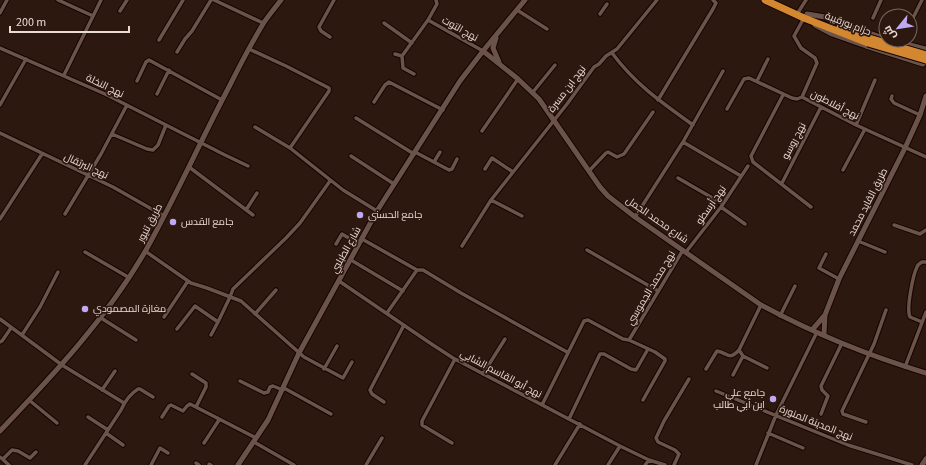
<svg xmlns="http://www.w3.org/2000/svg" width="926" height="465" font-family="'Source Sans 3',Cairo,sans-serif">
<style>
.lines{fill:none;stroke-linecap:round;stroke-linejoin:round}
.street-casing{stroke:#140400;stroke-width:5.5}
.secondary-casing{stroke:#140400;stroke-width:7}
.highway-casing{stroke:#140400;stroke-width:9}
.street{stroke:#6c5349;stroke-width:3.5}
.secondary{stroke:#6c5349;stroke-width:5}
.highway{stroke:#d28730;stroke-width:7}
.highway-bridge-casing{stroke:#140400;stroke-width:9;stroke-linecap:butt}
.highway-bridge{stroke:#d28730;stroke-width:7}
.poi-dot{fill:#bfa9f4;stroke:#2d180f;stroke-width:1.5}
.labels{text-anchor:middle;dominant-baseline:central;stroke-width:3.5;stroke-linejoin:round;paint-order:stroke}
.street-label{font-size:10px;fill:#eadbd5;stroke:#2d180f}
.poi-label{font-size:10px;fill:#eadbd5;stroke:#2d180f;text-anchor:start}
</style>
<rect width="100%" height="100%" fill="#2d180f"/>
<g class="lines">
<defs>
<path id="street" d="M58,0L93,16
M214,0L263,23
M517,10L547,29
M120,11L127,0
M799,11L806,0
M0,13L7,0
M600,14L607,4
M873,18L881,0
M428,20L483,51
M384,23L412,43
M910,24L922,0
M330,37L321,31L319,27L334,0
M159,40L183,0
M0,48L105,94L225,155L248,166
M249,49L286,66L329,88V91L290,148
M177,52L185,39L192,31L211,0
M612,53C636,85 661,102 693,125
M395,54L402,56
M414,74L403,68L402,56L428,20L437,4L436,0
M64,75L101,0
M137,81L146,62L149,60L222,100
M757,81L768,59
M533,92L555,65
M157,94L169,70
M783,95L751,156L753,162L811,207
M892,96L891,99L894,103L920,115
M802,97L817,63L815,58L801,48L794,36L804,18
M658,100L713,9L716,3L713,0
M374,102L385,85L389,82L443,110
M0,105L26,59
M727,109L744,79L749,78L792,98L797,99L802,97L856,125L926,157
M356,118L414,154
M856,125L875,80
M255,127L290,148L343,190L377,211
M482,131L518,79
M0,133L113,187L164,216
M112,134L147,149L153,150L158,145L166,125
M683,142L741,176
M415,152L449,170L452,169L457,159
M351,156L394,184
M434,162L440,152
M189,167L253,215
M485,169L492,158L513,172
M843,170L865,129
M589,171L606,153L608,152L617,157L624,154L653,112
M678,178L723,204
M782,183L821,107
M491,200L522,216
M721,207L745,224
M246,210L257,193
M65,214L101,154L127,105
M635,217L683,142L723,71
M0,219L42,154
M894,225L920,234L926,230
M362,239L417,270H423L461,293L567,352
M858,241L885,252
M336,244L342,234L359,244
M462,246L491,200L567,104L594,67L599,64L606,56L617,49L657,0
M587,250L658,291
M145,251L191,283L207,288L241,301L304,357L343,378L352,362
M85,252L128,277
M686,252L721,207L748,166
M826,254L819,268L839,279
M351,260L403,291
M339,281L430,343L453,358L620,446L649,460L665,465
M761,305L739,350L743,356L767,368
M387,313L417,270
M255,314L276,290
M780,316L795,286
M164,317L188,281
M101,318L136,340
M0,319L62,365L124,403
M922,322L910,317C906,309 913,275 917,267C918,264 919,264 922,262H926
M177,329L195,306L218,322L230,297L233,289L286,238L300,223L330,181
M22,335L40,307L58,272
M211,335L218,322
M0,342L2,341L11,328
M905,367L926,312
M324,369L337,346
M706,369L717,351C728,353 729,361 739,350
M192,374L206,383V387L196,407
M483,374L505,339
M733,375L743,356
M240,381L264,393L268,392L270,387L273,386L283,390
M284,388L331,414
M102,390L115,371
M716,391L848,445L912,465
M29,400L57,423
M643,400L665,361V359L655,352L629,340L683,250
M384,402L372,394L370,390L404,325
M542,405L584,321L588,320L623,339L629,340
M821,414L828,396L822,390L821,386L842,343
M88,417L108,430
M162,417L169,406L171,405L183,411L187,406L190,404L256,438
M569,419L600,354H604L631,369L636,370L648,349
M866,422L843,414L842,411L874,344L886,310
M106,433L123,445
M768,433L803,448
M254,442L294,465
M204,443L219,420
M452,443L422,425V421L455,359
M0,457L9,465
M3,459L12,450L18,451L30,458L36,452
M196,463L199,465
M85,465L121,410C125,401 130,394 138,389H140L153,397
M151,465L160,448L168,453
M209,465V464L211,465
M366,465L382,438
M555,465L580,424
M608,465L620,446
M645,465L649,460
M674,465L679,454L675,450L658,442L656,438L664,421L689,379
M756,465L776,415L817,332"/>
<path id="secondary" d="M525,0L483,51L518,79L539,99L600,187L608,196L635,217L761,305C813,333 869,356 926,373
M807,14L825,17L886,39
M815,25L832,34L866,46L923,64
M496,38L493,48L499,62
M890,40L926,49
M812,330L825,315L839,279L905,148L920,115L926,96
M824,335L825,315
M0,431C54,374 107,318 146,250C176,196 201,140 230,85C240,65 251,44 263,24C268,16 275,8 281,0
M238,465L268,420L299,353L377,211L460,81L483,51
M922,465L926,459"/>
<path id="highway" d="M765,0L804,18L868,43
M840,27L869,38"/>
</defs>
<use href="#street" class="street-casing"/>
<use href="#secondary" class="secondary-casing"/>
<use href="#highway" class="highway-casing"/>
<use href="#street" class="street"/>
<use href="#secondary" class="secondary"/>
<use href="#highway" class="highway"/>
<defs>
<path id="highway-bridge" d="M869,38L926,55
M868,43L926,60"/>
</defs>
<use href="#highway-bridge" class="highway-bridge-casing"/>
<use href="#highway-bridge" class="highway-bridge"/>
</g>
<g class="poi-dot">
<circle cx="360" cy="215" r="4"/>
<circle cx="173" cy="222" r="4"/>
<circle cx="85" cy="309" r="4"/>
<circle cx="773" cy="399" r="4"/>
</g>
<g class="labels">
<g class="street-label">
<text transform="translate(848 24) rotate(21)">حزام بورقيبة</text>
<text transform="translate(460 29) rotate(29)">نهج التوت</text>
<text transform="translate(105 86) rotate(26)">نهج النخلة</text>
<text transform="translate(567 89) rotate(-53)">نهج ابن مسرة</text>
<text transform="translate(835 105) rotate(27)">نهج أفلاطون</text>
<text transform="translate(794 141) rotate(-62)">نهج روسو</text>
<text transform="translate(86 166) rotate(25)">نهج البرتقال</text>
<text transform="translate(868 202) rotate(-63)">طريق القايد محمد</text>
<text transform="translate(711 205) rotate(-55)">نهج أرسطو</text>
<text transform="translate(657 220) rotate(35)">شارع محمد الجمل</text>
<text transform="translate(150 223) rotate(-62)">طريق تنيور</text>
<text transform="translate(346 250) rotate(-61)">شارع الطبلبي</text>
<text transform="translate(651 288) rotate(-59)">نهج محمد الجموسي</text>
<text transform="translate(501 374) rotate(28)">نهج أبو القاسم الشابي</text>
<text transform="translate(816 423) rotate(22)">نهج المدينة المنورة</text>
</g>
<g class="poi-label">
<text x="368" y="215">جامع الحسنى</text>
<text x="181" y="222">جامع القدس</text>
<text x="93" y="309">مغازة المصمودي</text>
<text x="765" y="393" text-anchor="end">جامع علي<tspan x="765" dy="12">ابن أبي طالب</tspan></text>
</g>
</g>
<g transform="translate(898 28) rotate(240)"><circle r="19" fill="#2d180f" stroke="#79665e"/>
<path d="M0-3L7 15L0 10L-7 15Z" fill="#bfa9f4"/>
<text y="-6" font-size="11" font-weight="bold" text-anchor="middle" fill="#eadbd5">ش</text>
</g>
<path d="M10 26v6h119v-6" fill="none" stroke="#eadbd5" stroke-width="2"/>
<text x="16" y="26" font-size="12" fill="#eadbd5" stroke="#2d180f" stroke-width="3" paint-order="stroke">200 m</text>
</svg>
